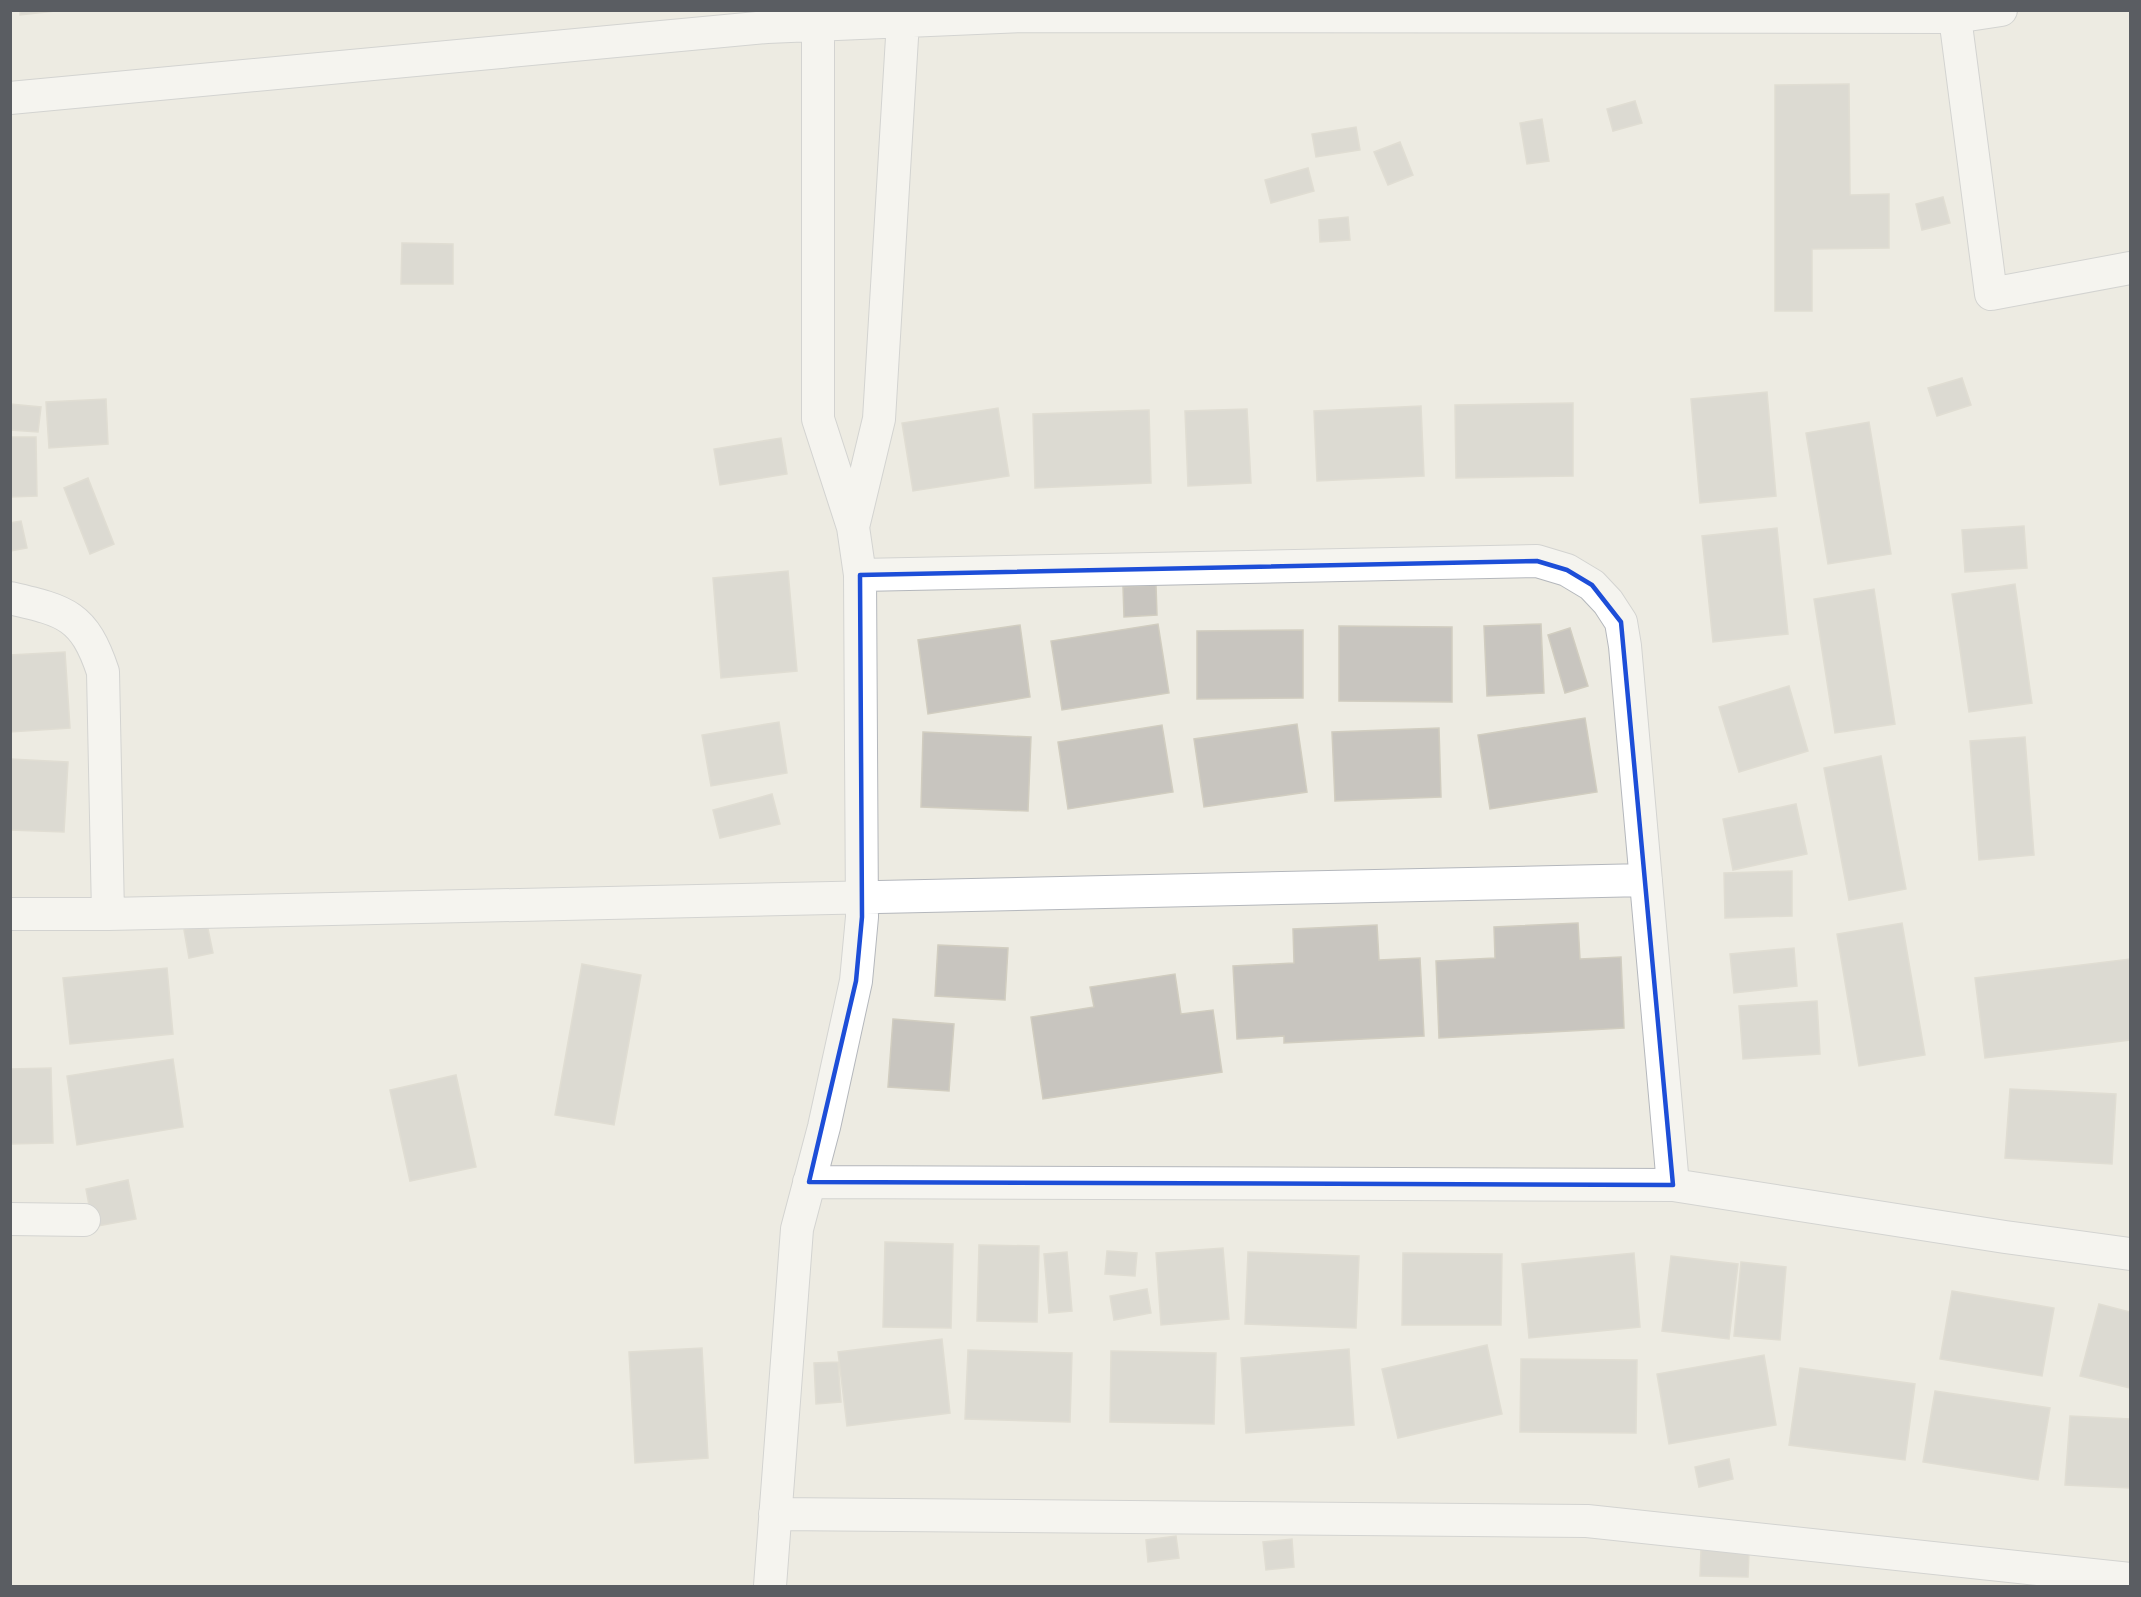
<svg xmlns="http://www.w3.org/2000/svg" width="2141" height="1597" font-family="'Nunito Sans',sans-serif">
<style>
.building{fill:#c8c5bf;stroke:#d1cdc0;stroke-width:1.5}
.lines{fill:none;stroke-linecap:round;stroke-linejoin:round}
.street-casing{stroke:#b4b7bc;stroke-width:34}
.street{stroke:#fff;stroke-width:32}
.marked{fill:none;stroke:#1d4ed8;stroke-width:4.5;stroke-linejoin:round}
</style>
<rect width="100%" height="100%" fill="#edebe2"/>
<path class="building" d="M20,10H55V11L20,15Z
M1849,84L1850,195L1889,194V248L1812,249V311H1775V85Z
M1635,101L1642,123L1613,131L1607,109Z
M1542,119L1549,161L1527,164L1520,123Z
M1356,127L1360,150L1316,157L1312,134Z
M1400,142L1413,175L1388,185L1374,152Z
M1308,168L1314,191L1271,203L1265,180Z
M1943,197L1950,223L1922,230L1916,204Z
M1348,217L1350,240L1320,242L1319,220Z
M402,243L453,244V284H401Z
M1962,378L1971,405L1937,416L1928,388Z
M1767,392L1776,496L1700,503L1691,399Z
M106,399L108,444L49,448L46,402Z
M1573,403V476L1456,478L1455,405Z
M10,404L41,407L38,432L10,430Z
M1421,406L1424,476L1317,481L1314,411Z
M998,408L1009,476L913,491L902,423Z
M1247,409L1251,483L1188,486L1185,411Z
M1149,410L1151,483L1035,488L1033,414Z
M1869,422L1891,554L1828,564L1806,433Z
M10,437H36L37,496L10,497Z
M781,438L787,474L720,485L714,449Z
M88,478L114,544L90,554L64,488Z
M21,521L27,548L10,551V523Z
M2024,526L2027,568L1965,572L1962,530Z
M1777,528L1788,634L1713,642L1702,536Z
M788,571L797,671L721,678L713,578Z
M2015,584L2032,703L1969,712L1952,594Z
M1156,585L1157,615L1124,617L1123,587Z
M1874,589L1895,724L1835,733L1814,599Z
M1158,624L1169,693L1062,710L1051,641Z
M1541,624L1544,693L1487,696L1484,626Z
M1020,625L1030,697L928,714L918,640Z
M1339,626L1452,627V702L1339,701Z
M1570,628L1588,686L1565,693L1548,635Z
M1303,630V698L1197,699V631Z
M65,652L70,728L10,732V655Z
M1789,686L1808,751L1739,772L1719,707Z
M1585,718L1597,792L1490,809L1478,735Z
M779,722L787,773L711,786L702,735Z
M1297,724L1307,792L1204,807L1194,739Z
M1162,725L1173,792L1068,809L1058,742Z
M1439,728L1441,797L1335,801L1332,732Z
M923,732L1031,737L1028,811L921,807Z
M2025,737L2034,855L1979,860L1970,741Z
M1881,756L1906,889L1849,900L1824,768Z
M10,759L68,762L64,832L10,830Z
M772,794L780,824L720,838L713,810Z
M1796,804L1807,854L1733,870L1723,819Z
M1792,871V916L1725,918L1724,873Z
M1578,923L1580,959L1621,957L1624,1028L1439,1038L1436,961L1495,958L1494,927Z
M1902,923L1925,1055L1859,1066L1837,934Z
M207,924L213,953L189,958L184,930Z
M1377,925L1379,960L1420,958L1424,1036L1284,1043V1036L1237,1039L1233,966L1294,963L1293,929Z
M938,945L1008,948L1005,1000L935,996Z
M1794,948L1797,986L1734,993L1730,954Z
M2130,959V1040L1985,1058L1975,978Z
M582,964L641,975L614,1125L555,1115Z
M167,968L173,1034L70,1044L63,978Z
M1175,974L1181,1014L1213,1010L1222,1072L1043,1099L1031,1017L1094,1007L1090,987Z
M1817,1001L1820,1054L1743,1059L1739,1006Z
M893,1019L954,1024L949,1091L888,1087Z
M173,1059L183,1127L77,1145L67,1076Z
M51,1068L53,1143L10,1144V1069Z
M456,1075L476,1167L410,1181L390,1090Z
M2010,1089L2116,1094L2112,1164L2005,1158Z
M128,1180L136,1219L93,1227L86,1189Z
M885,1242L953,1244L951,1328L883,1327Z
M979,1245L1039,1246L1037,1322L977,1321Z
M1223,1248L1229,1319L1161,1325L1156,1253Z
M1107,1251L1137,1253L1135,1276L1105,1274Z
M1067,1252L1072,1311L1049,1313L1044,1254Z
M1248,1252L1359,1256L1356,1328L1245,1324Z
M1403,1253L1502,1254L1501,1325H1402Z
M1634,1253L1640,1327L1529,1338L1522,1264Z
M1671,1256L1738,1264L1729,1339L1662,1331Z
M1741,1262L1786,1267L1780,1340L1734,1336Z
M1147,1289L1151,1313L1114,1320L1110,1296Z
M1952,1291L2054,1308L2042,1376L1940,1359Z
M2099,1304L2130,1312V1388L2080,1376Z
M942,1339L950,1413L847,1426L838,1352Z
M1487,1345L1502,1414L1398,1438L1382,1369Z
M702,1348L708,1458L635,1463L629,1352Z
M1349,1349L1354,1425L1246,1433L1241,1358Z
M968,1350L1072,1353L1070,1422L965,1419Z
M1111,1351L1216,1353L1214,1424L1110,1422Z
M1764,1355L1776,1425L1669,1444L1657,1374Z
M1521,1359L1637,1360L1636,1433L1520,1432Z
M838,1362L841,1402L816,1404L814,1363Z
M1800,1368L1915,1384L1905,1460L1789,1445Z
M1935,1391L2050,1408L2038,1480L1923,1462Z
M2070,1416L2130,1419V1488L2065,1485Z
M1729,1459L1733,1479L1699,1487L1695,1467Z
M1176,1536L1179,1558L1148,1562L1146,1540Z
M1292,1539L1294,1567L1266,1570L1263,1542Z
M1701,1550L1749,1552L1748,1577L1700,1576Z"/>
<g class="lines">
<defs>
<path id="street" d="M1955,17L2001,10
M818,25V419L853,527L879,419L903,21
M10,98L767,27L1023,16L1955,17L1991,294L2130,268
M860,575L1537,561L1567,570L1592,585L1608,602L1621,622L1625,646L1673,1185
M10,598C66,611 84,615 103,672L108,914
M10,914H108L1646,880
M809,1182L1673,1185L2005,1237L2130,1254
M10,1219L84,1220
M775,1514L1587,1521L2130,1579
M770,1586L797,1229L824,1127L856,981L862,917L860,575L853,527"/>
</defs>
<use href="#street" class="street-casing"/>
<use href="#street" class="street"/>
</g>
<path d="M0 0H2141V1597H0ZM1537,561L1567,570L1592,585L1621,622L1673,1185L809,1182L856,981L862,917L860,575Z" fill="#edebe2" fill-opacity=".55" fill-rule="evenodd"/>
<path class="marked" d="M1537,561L1567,570L1592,585L1621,622L1673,1185L809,1182L856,981L862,917L860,575Z"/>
<rect width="2141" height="1597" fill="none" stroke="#5a5d62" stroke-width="24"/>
</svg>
